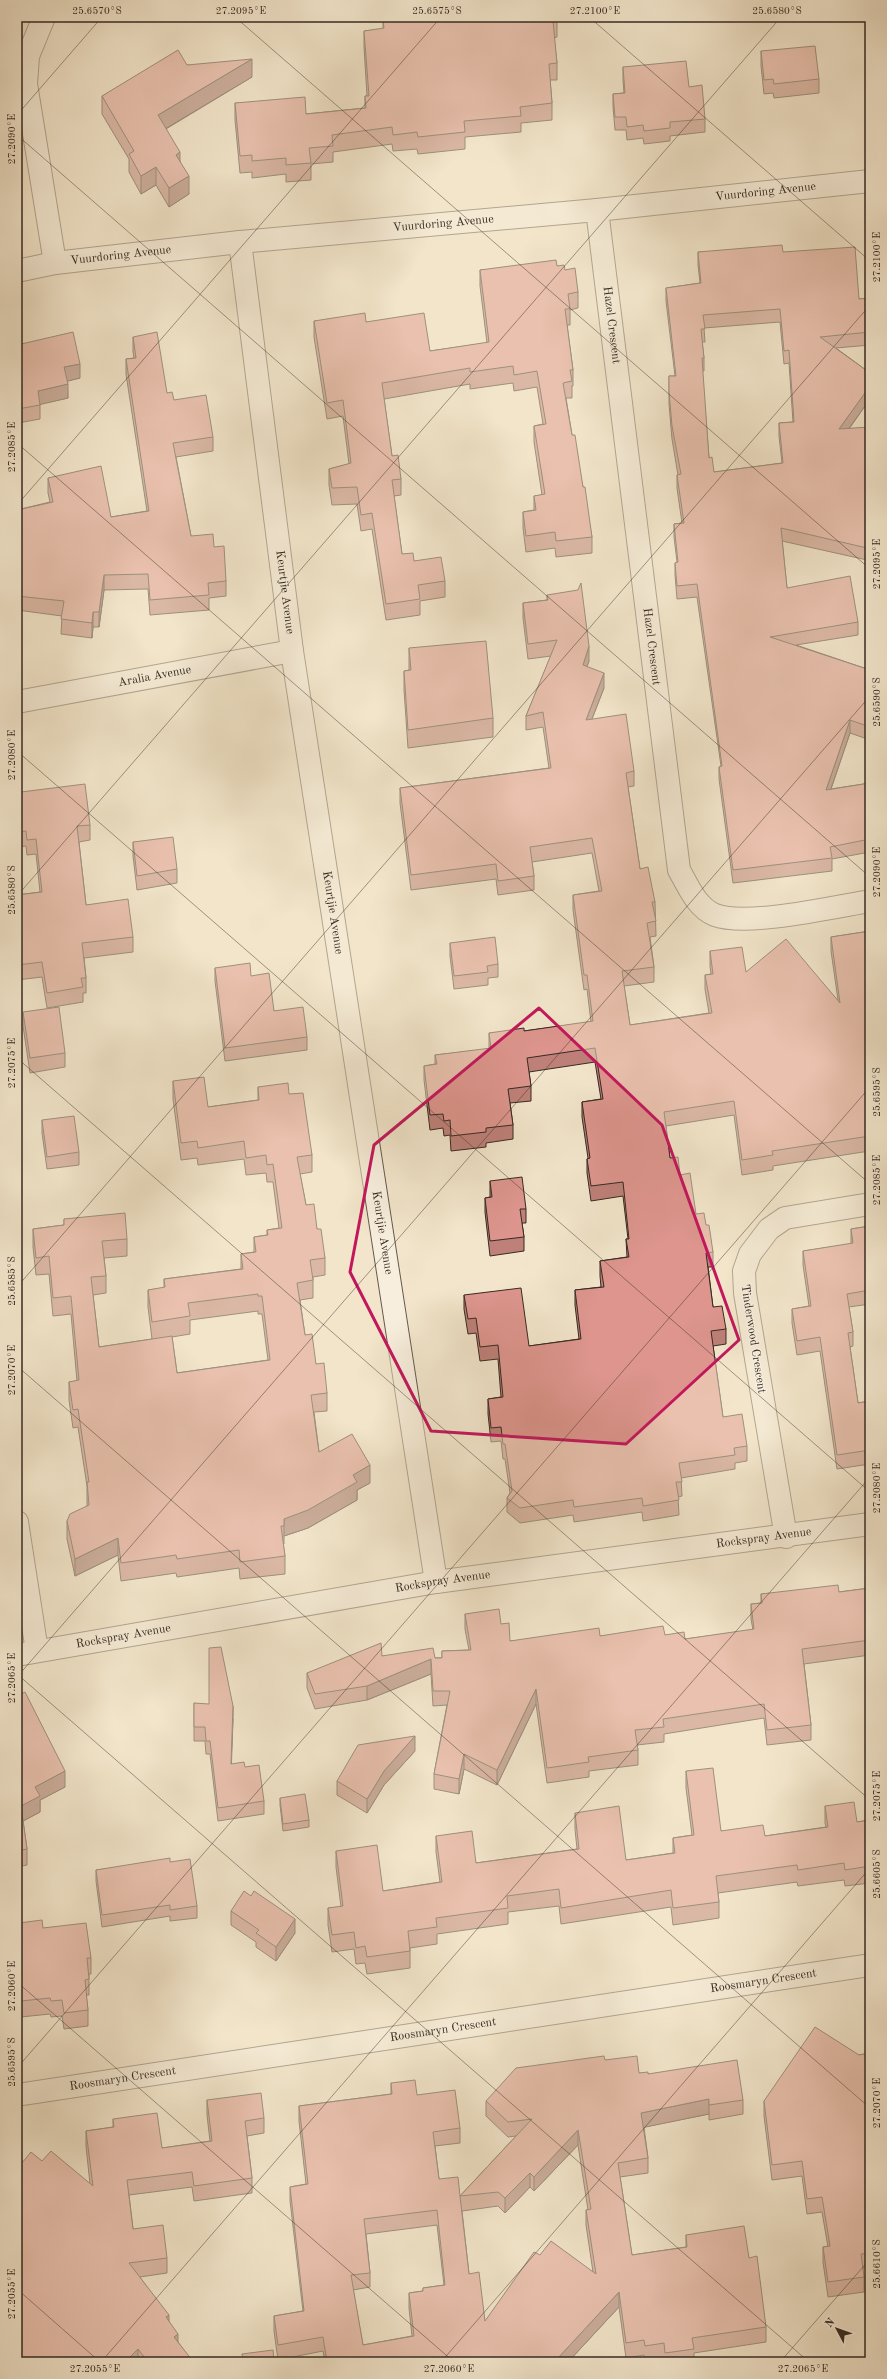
<svg xmlns="http://www.w3.org/2000/svg" width="887" height="2379" font-family="'Old Standard TT',serif">
<style>
.lines{fill:none;stroke-linecap:round;stroke-linejoin:round}
.minor-casing{stroke:#65594d;stroke-width:24}
.minor{stroke:#f7eedd;stroke-width:22}
.wall{fill:#be8079;stroke:#362a23;fill-rule:evenodd}
.shaded-wall{fill:#9b6863;stroke:#362a23}
.building{fill:#dd958d;stroke:#362a23;fill-rule:evenodd}
.marked{fill:none;stroke:#c2185b;stroke-width:3;stroke-linejoin:round}
.ticks{fill:none;stroke:#362a23;stroke-width:1;stroke-opacity:0.45}
.labels{text-anchor:middle;dominant-baseline:central;stroke-width:3;stroke-linejoin:round;paint-order:stroke}
.street-label{font-size:12px;fill:#362a23;stroke:#f7eedd}
.neatline{fill:none;stroke:#362a23;stroke-width:1.5}
.ticks-label{font-size:10px;text-anchor:middle;fill:#362a23}
</style>
<rect width="100%" height="100%" fill="#f2e5cb"/>
<filter id="stains"><feTurbulence type="fractalNoise" baseFrequency=".005" numOctaves="4"/><feColorMatrix values="0 0 0 0 .2 0 0 0 0 .09 0 0 0 0 .02 0 0 0 .5 -.17"/></filter>
<radialGradient id="worn" r=".72"><stop offset=".6" stop-color="#630" stop-opacity="0"/><stop offset="1" stop-color="#630" stop-opacity=".3"/></radialGradient>
<g class="lines">
<defs>
<g id="minor">
<path d="M44,17L28,56L26,84L55,263"/>
<path id="s1" d="M597,210L679,870C688,886 697,908 715,915C747,927 834,907 870,901"/>
<path id="s2" d="M240,242L292,651L436,1582"/>
<path id="s3" d="M17,271L55,263L240,242L597,210L870,181"/>
<path id="s4" d="M17,702L292,651"/>
<path d="M17,1522L37,1651"/>
<path d="M786,1537L745,1293L744,1271L750,1254L769,1229L785,1218L870,1204"/>
<path id="s5" d="M17,1655L436,1582L870,1524"/>
<path id="s6" d="M17,2095L870,1965"/>
</g>
</defs>
<use href="#minor" class="minor-casing"/>
<use href="#minor" class="minor"/>
</g>
<path class="wall" d="M383,21H557V37L554,38L557,63V80H550L552,103V120L521,123V132L465,137V149L418,154L417,149L393,151L392,144L333,152V162L311,164V180L286,182V174L252,178V172L240,173L235,120V103L306,114L365,108V96H367L364,47V31L383,29Z
M761,51L819,79V93L774,98L773,93L764,94L761,66Z
M187,65L252,77L166,129L180,161L189,194L169,207L156,185L141,194L129,172V159L102,114V96Z
M623,67L689,87L705,119V132L670,136V141L644,144L643,138L627,140L626,130H615L613,107V94L624,93L623,80Z
M698,252H783L859,299L870,298V345L836,348L870,373V399L849,429L870,427V547L867,560L782,541L787,588L858,622V635L796,645L870,670V740L850,733L831,789L870,783V852L832,859V871L733,883L719,779V767L721,766L697,597L677,599L675,575V563L677,562L674,537V524L682,523L677,488V475H678L672,439L669,404V376H675L666,301V288L700,283L698,265ZM780,322L784,364L789,363L793,422L779,423V436L782,463L714,472L709,458L702,371H704V358L702,342H705L704,328Z
M557,266L565,270L578,292V308L570,310V325H567L573,370V386H572V398H566L572,435L583,487L592,537V553L556,557L555,548L526,552L523,528V512L534,510V496L542,495L534,442V426L543,424L537,387L514,391L513,383L470,389V384L384,399L392,456L401,479V495L394,496L402,554L414,561L445,581V597L420,601V615L386,620L372,529L361,531L357,504L332,505L329,485V469L349,464L343,416L327,419L314,337V321L366,322L430,351L487,343L480,286V270Z
M133,337L167,393L174,400L213,437V451L176,457L191,536L214,547L226,581V596L209,598V610L150,615L148,589L104,590L99,627H93L92,638L61,634L62,616L17,610V510L50,502L48,493V478L111,517L147,511L126,374V359L134,358L133,352Z
M17,345L80,378L67,381L68,398L40,404V419L18,423L17,420Z
M547,595L589,661L587,666L604,688L592,719L634,771V786L628,787L640,869L655,902L656,936L650,937L654,967V982L624,986L630,1025L709,1013L705,989V975L711,974L710,966V951L746,972L838,1000L831,951V937L870,931V1152H863L773,1166V1170L742,1175L734,1115L666,1126L670,1158L680,1175L696,1214L706,1225L713,1252V1267H708L713,1307L726,1329V1344L713,1346L723,1417L747,1446V1461L735,1463V1469L681,1478L682,1496L678,1497L679,1515L643,1521L642,1512L574,1522L573,1515L520,1523L507,1512V1498L510,1493L505,1459H503L501,1441L491,1442L488,1414V1399L501,1397L498,1359L480,1361L476,1333L468,1334L464,1309V1295L529,1346L579,1339L575,1305V1290L601,1287L600,1276V1261L627,1257L626,1239H628L623,1196L591,1201L587,1173V1159L588,1158L582,1117V1102L601,1099L595,1062L529,1072L531,1086V1101L510,1103L513,1125V1139L486,1143V1147L451,1151L450,1135L444,1136L443,1128L430,1130L424,1080V1066L435,1064V1055L489,1049V1033L524,1031L591,1022L587,989L584,990L573,910V895L599,891L592,853L532,862L534,876V890L498,895L496,879L411,890L400,803V788L549,768L543,727L526,730V716L551,656L528,659L523,618V603L547,600Z
M409,648L493,718V737L408,748L404,690V671L409,670Z
M17,790L21,792L90,825V840L79,842L86,905L133,937V952L84,958L86,978V993H83V1002L47,1008L42,977L17,980V895L40,892L36,854L27,855L26,846L17,847Z
M133,842L177,869V883L137,890L133,856Z
M450,943L498,964V977L488,978V985L454,989L450,956Z
M215,968L251,976L274,1011L307,1037V1050L225,1061L215,981Z
M23,1012L65,1053V1067L30,1073L23,1026Z
M173,1081L208,1107L258,1100V1087L289,1094L312,1155V1172L300,1174L306,1205L317,1229L325,1258V1275L313,1277V1298L300,1300L305,1335L327,1393V1411L314,1412L319,1452L370,1483L357,1490V1500L308,1528L284,1536V1544H283L285,1556V1574L240,1579L239,1568L177,1577L176,1573L121,1581L118,1555L75,1576L67,1539V1521L87,1506V1486L78,1427L73,1428L69,1400V1382L77,1381L71,1314L53,1316L49,1274L36,1275L33,1247V1229L64,1225V1219L127,1239V1256L104,1258L106,1276V1293L93,1295L99,1347L152,1339L148,1307V1290L164,1288V1279L241,1269V1254L254,1252V1237L267,1235V1230L279,1228L273,1182H267L266,1173L246,1175L244,1159L198,1165L197,1158L181,1160L173,1099ZM258,1311V1314H262L268,1360L177,1373L172,1337L190,1334V1320Z
M42,1120L79,1152V1165L47,1169L42,1133Z
M490,1181L526,1209V1223H522L524,1237V1251L490,1256L485,1212V1198L490,1197Z
M870,1226V1304L849,1307L853,1332V1346L850,1347L858,1403L870,1401V1464L837,1469L820,1351L797,1355L792,1323V1309L809,1306L803,1265V1251L851,1244V1229Z
M870,1588V1655L804,1664L811,1725V1740L767,1745L764,1718L664,1734V1742L637,1745L638,1750V1765L589,1771V1777L547,1783L536,1704L497,1785L464,1769L459,1794L434,1789V1774L447,1705L433,1706L431,1674L367,1700L315,1709L307,1688V1673L382,1656L442,1658V1651L469,1650L465,1629V1614L501,1624L510,1641L600,1636L665,1635L685,1639L753,1630L751,1619V1604L761,1603V1594L839,1592Z
M17,1696L65,1787L40,1800V1812L23,1821L27,1849V1865L17,1867Z
M194,1703L233,1719L231,1764L245,1767L264,1801V1814L218,1821L210,1754H206L205,1741H194Z
M415,1751L384,1785L367,1813L337,1795V1781Z
M686,1771L721,1831L765,1836L826,1827L825,1823V1806L857,1822L870,1820V1883L845,1886L844,1880L798,1886L797,1882L718,1893L719,1902V1918L673,1925L671,1907L561,1924L559,1906L508,1912V1924L437,1934V1944L410,1948V1968L367,1974L365,1963L356,1964L354,1949L332,1952L328,1925V1908L341,1907L336,1867V1851L383,1891L440,1882L436,1852V1836L476,1863L577,1849L575,1829V1813L626,1860L673,1853V1838L692,1835L686,1788Z
M280,1798L309,1820V1827L283,1831L280,1805Z
M170,1862L197,1906V1918L170,1921V1916L102,1927L96,1881V1870Z
M17,1906L19,1923L43,1928L91,1958V1974H89V1995H86L88,2010V2026L64,2029L62,2016L51,2017L50,2014L21,2017L17,1985Z
M231,1911L295,1933L276,1961L256,1947V1942L231,1925Z
M870,2053V2267L863,2268L864,2277V2292L828,2297L823,2262V2247H828L822,2212L807,2214L802,2176L772,2180L764,2116V2101L859,2055Z
M605,2060L639,2073L648,2074L743,2100V2114L709,2120V2114L644,2127L648,2158V2173L620,2177L632,2255L686,2247V2235L749,2258L766,2327V2342L694,2353V2362H664V2358L645,2361L644,2355L626,2358L619,2307L568,2362H325L323,2351L278,2360L274,2331V2316L303,2311L290,2201V2187L306,2184L299,2121V2106L391,2094V2083L417,2095L460,2128V2143L435,2146L439,2179L460,2196L516,2136L508,2137L486,2116V2101ZM578,2145L588,2210H586V2225L593,2272L485,2321L469,2274L462,2211L498,2206L505,2213L530,2187L534,2191ZM437,2225L444,2285L423,2288V2291L409,2293V2308L412,2336L363,2345L353,2290L370,2287V2273L366,2234Z
M207,2100L264,2118V2133L247,2136L252,2178V2193L194,2201L192,2187L129,2195L133,2229L167,2258V2273L140,2277L169,2322L178,2342L192,2362H17L42,2161L90,2184L86,2146V2131L113,2127V2119L162,2148L210,2141L207,2115Z"/>
<path class="shaded-wall" d="M252,59V77L158,133V115Z
M180,152V170L176,155Z
M156,167V185L141,194V176Z
M189,176V194L169,207V188Z
M80,364V378L64,382V367Z
M68,384V398L38,405V391Z
M870,386V399L839,442V429Z
M870,535V547L867,560V548Z
M104,575V590L99,627V612Z
M93,612V627L92,638V623Z
M589,646V661L583,679V665Z
M604,673V688L586,734V720Z
M850,720V733L826,803V790Z
M370,1465V1483L357,1490V1500L308,1528L284,1536V1519L353,1475Z
M118,1538V1555L75,1576V1559Z
M431,1659V1674L367,1700V1686Z
M536,1689V1704L497,1785V1770Z
M233,1706V1719L231,1778V1764Z
M415,1736V1751L384,1785L367,1813V1799L384,1771Z
M464,1754V1769L459,1794V1779Z
M65,1771V1787L40,1800V1812L21,1822V1806L35,1787Z
M295,1919V1933L276,1961V1947Z
M709,2099V2114L641,2128V2113Z
M578,2130V2145L534,2191V2177Z
M530,2173V2187L505,2213V2198Z
M619,2292V2307L568,2362H558V2358Z
M169,2315V2330L166,2317Z
M178,2334V2349L174,2337Z
M138,2349V2362H125Z"/>
<path class="building" d="M427,17H556L557,21H553L557,63L549,64L552,103L520,107L521,116L464,121L465,132L418,137L417,132L393,135L392,127L332,135L333,146L309,148L311,163L286,165V158L252,161V155L240,156L235,103L305,97L306,114L366,108L365,96H369L364,31L384,28L383,21Z
M815,46L819,79L774,84L773,79L764,80L761,51Z
M178,50L187,65L252,59L158,115L180,152L176,155L189,176L169,188L156,167L141,176L129,154L134,151L102,96Z
M686,61L689,87L702,85L705,119L670,122V128L644,131L643,125L627,127L626,117H615L613,94L625,93L623,67Z
M782,245L783,252L855,247L859,299L870,298V332L820,337L870,373V386L839,429L870,427V535L867,548L781,528L787,588L850,576L858,622L770,637L870,670V727L850,720L826,790L870,783V839L830,847L832,858L733,870L719,767L722,766L697,584L677,586L675,563L678,562L674,524L684,523L677,475L681,474L672,426L669,392V376H676L666,288L701,283L698,252ZM780,309L784,351L789,350L794,422L779,423L783,463L714,472L712,457L709,458L702,358H704L701,329H705L703,315Z
M556,260L557,266L564,265L565,270L575,268L578,292L568,294L570,309H565L573,370H570L572,381L563,383L572,435H575L583,487H585L592,537L556,541L555,532L526,536L523,512L536,510L534,496L545,494L534,426L546,424L537,371L514,375L513,366L470,372V368L382,383L392,456L398,455L401,479L392,480L402,554L413,553L414,561L441,557L445,581L418,585L420,599L386,604L372,513L361,515L357,487L332,488L329,469L351,463L343,400L327,403L314,321L365,313L366,322L424,313L430,351L489,342L480,270Z
M73,332L80,364L64,367L68,384L38,391L40,405L18,409L17,405V345Z
M157,332L167,393L172,392L174,400L206,395L213,437L173,443L191,536L213,534L214,547L224,546L226,581L208,583L209,595L150,600L148,574L104,575L99,612H93L92,623L61,619L64,601L17,596V510L53,502L48,478L101,466L111,517L149,511L126,359L136,358L133,337Z
M581,583L589,646L583,665L604,673L586,720L626,714L634,771L626,773L640,869L648,867L655,902H652L656,921L647,923L654,967L622,971L630,1025L712,1013L705,975L713,974L710,951L742,947L746,972L786,939L840,1003L831,937L870,931V1137H863L772,1151L773,1155L742,1160L734,1101L664,1112L670,1158L678,1157L680,1175L690,1173L696,1214L704,1213L706,1225H709L713,1252L706,1253L713,1307L722,1306L726,1329L711,1331L723,1417L742,1414L747,1446L734,1448L735,1455L679,1463L682,1482H676L679,1500L643,1506L642,1498L574,1507L573,1500L520,1508L507,1498L512,1491L505,1444H503L501,1427L491,1428L488,1399L503,1397L498,1345L480,1347L476,1318L468,1319L464,1295L521,1288L529,1346L581,1339L575,1290L604,1287L600,1261L629,1257L626,1239H629L623,1182L591,1186L587,1159L590,1158L582,1102L603,1099L595,1048L527,1058L531,1086L508,1089L513,1125L486,1128V1132L451,1136L450,1120L444,1121L443,1114L430,1115L424,1066L437,1064L435,1055L491,1048L489,1033L524,1028V1031L593,1021L587,975H584L573,895L602,891L592,838L530,847L534,876L498,881L496,864L411,875L400,788L551,768L543,712L526,716L557,640L528,644L523,603L548,600L547,595L578,590Z
M486,641L493,718L408,730L404,671L411,670L409,648Z
M85,784L90,825L77,826L86,905L128,899L133,937L82,943L86,978H81L83,987L47,993L42,962L17,965V895L42,892L36,839L27,840L26,831L17,832V790L21,789V792Z
M173,837L177,869L137,876L133,842Z
M495,937L498,964L487,966L488,972L454,976L450,943Z
M250,963L251,976L269,973L274,1011L303,1007L307,1037L225,1048L215,968Z
M59,1007L65,1053L30,1058L23,1012Z
M204,1077L208,1107L259,1100L258,1087L288,1083L289,1094L303,1093L312,1155L297,1157L306,1205L314,1204L317,1229H321L325,1258L310,1260L313,1280L297,1283L305,1335L312,1334L316,1364L324,1363L327,1393L311,1395L319,1452L352,1434L370,1465L353,1475L357,1482L308,1510L284,1519V1526H281L285,1556L240,1562L239,1550L177,1559L176,1555L121,1563L118,1538L75,1559L67,1521L70,1514L89,1505L87,1482H89L78,1409L73,1410L69,1382L79,1380L71,1296L53,1298L49,1256L36,1258L33,1229L64,1225V1219L125,1213L127,1239L102,1241L106,1276L91,1277L99,1347L172,1336L177,1373L270,1360L262,1296H258V1294L188,1303L190,1316L152,1322L148,1290L165,1287L164,1279L243,1269L241,1254L256,1252L254,1237L268,1235L267,1230L282,1228L273,1164L267,1165L266,1155L246,1158L244,1141L198,1148L197,1141L181,1143L173,1081Z
M74,1116L79,1152L47,1157L42,1120Z
M522,1177L526,1209H520L524,1237L490,1241L485,1198L492,1197L490,1181Z
M870,1226V1290L847,1294L853,1332L848,1333L858,1403L870,1401V1450L837,1455L820,1337L797,1341L792,1309L811,1306L803,1251L853,1243L851,1229Z
M838,1585L839,1592L870,1588V1640L802,1649L811,1725L767,1730L764,1704L663,1719L664,1727L635,1730L638,1750L588,1757L589,1762L547,1768L536,1689L497,1770L464,1754L459,1779L434,1774L450,1691H433L431,1659L367,1686L315,1694L307,1673L381,1643L382,1656L433,1648L435,1658H442V1651L471,1650L465,1614L499,1609L501,1624L509,1623L510,1641L599,1628L600,1636L663,1626L665,1635L684,1632L685,1639L754,1629L751,1604L762,1603L761,1594Z
M221,1647L233,1706L231,1764L244,1762L245,1767L259,1765L264,1801L218,1808L210,1741H206L205,1727H194V1703L209,1704V1648Z
M25,1692L65,1771L35,1787L40,1796L21,1806L27,1849L17,1851V1696Z
M415,1736L384,1771L367,1799L337,1781L358,1745Z
M713,1768L721,1831L763,1825L765,1836L828,1827L825,1806L854,1802L857,1822L870,1820V1866L845,1870L844,1863L798,1870L797,1865L716,1876L719,1902L673,1908L671,1890L561,1908L559,1889L507,1896L508,1908L436,1918L437,1927L408,1931L410,1951L367,1957L365,1946L356,1948L354,1932L332,1935L328,1908L343,1906L336,1851L377,1845L383,1891L442,1882L436,1836L472,1831L476,1863L579,1849L575,1813L619,1806L626,1860L675,1853L673,1838L694,1835L686,1771Z
M305,1794L309,1820L283,1824L280,1798Z
M170,1858V1862L190,1859L197,1906L170,1910V1905L102,1915L96,1870Z
M244,1891L251,1896L254,1891L295,1919L276,1947L256,1933L259,1930L231,1911Z
M17,1906L19,1923L42,1920L43,1928L86,1923L91,1958H87L89,1979L85,1980L88,2010L64,2013L62,2000L51,2001L50,1998L21,2001L17,1969Z
M815,2027L859,2055L870,2053V2253L861,2254L864,2277L828,2282L823,2247L830,2246L822,2197L807,2199L802,2161L772,2165L764,2101Z
M604,2056L605,2060L637,2056L639,2073L648,2072V2074L737,2060L743,2100L709,2105V2099L641,2113L648,2158L618,2163L632,2255L687,2247L686,2235L744,2226L749,2258L757,2256L766,2327L692,2338L694,2349L665,2353L664,2343L645,2346L644,2340L626,2343L619,2292L558,2358L533,2362H327L323,2337L278,2345L274,2316L304,2311L290,2187L308,2184L299,2106L392,2094L391,2083L415,2080L417,2095L455,2090L460,2128L433,2132L439,2179L458,2177L460,2196L532,2119L508,2122L486,2101L516,2068ZM578,2130L591,2209L586,2210L596,2274L551,2241L540,2255L534,2252L485,2321L479,2272L469,2274L460,2196L498,2192L505,2198L530,2173L534,2177ZM437,2210L445,2285L423,2288V2291L409,2293L414,2336L363,2345L351,2275L370,2273L364,2219Z
M261,2093L264,2118L245,2121L252,2178L194,2186L192,2172L127,2180L133,2229L163,2225L167,2258L129,2263L169,2315L166,2317L178,2334L174,2337L192,2360L190,2362H148L138,2349L125,2362H17V2169L31,2152L42,2161L51,2151L93,2186L86,2131L114,2127L113,2119L157,2113L162,2148L212,2141L207,2100Z
M273,2350L274,2362H241H243L242,2354Z"/>
<path d="M0 0H887V2379H0ZM539,1008L662,1125L739,1340L626,1444L431,1431L350,1272L374,1145Z" fill="#f2e5cb" fill-opacity=".55" fill-rule="evenodd"/>
<path class="marked" d="M539,1008L662,1125L739,1340L626,1444L431,1431L350,1272L374,1145Z"/>
<path class="ticks" d="M235,17L870,569M589,17L870,261M17,115L102,17M17,135L870,877M17,443L870,1184M17,505L441,17M17,751L870,1492M17,896L781,17M17,1058L870,1800M17,1287L870,305M17,1366L870,2108M17,1674L809,2362M17,1677L870,696M17,1982L454,2362M17,2068L870,1087M17,2289L100,2362M101,2362L870,1477M441,2362L870,1868M780,2362L870,2259"/>
<g class="labels">
<g class="street-label">
<text stroke="none"><textPath href="#s3" startOffset="753">Vuurdoring Avenue</textPath></text>
<text stroke="none"><textPath href="#s3" startOffset="429">Vuurdoring Avenue</textPath></text>
<text stroke="none"><textPath href="#s3" startOffset="105">Vuurdoring Avenue</textPath></text>
<text stroke="none"><textPath href="#s1" startOffset="116">Hazel Crescent</textPath></text>
<text stroke="none"><textPath href="#s2" startOffset="353">Keurtjie Avenue</textPath></text>
<text stroke="none"><textPath href="#s1" startOffset="440">Hazel Crescent</textPath></text>
<text stroke="none"><textPath href="#s4" startOffset="140">Aralia Avenue</textPath></text>
<text stroke="none"><textPath href="#s2" startOffset="677">Keurtjie Avenue</textPath></text>
<text stroke="none"><textPath href="#s2" startOffset="1001">Keurtjie Avenue</textPath></text>
<text transform="translate(753 1339) rotate(81)">Tinderwood Crescent</text>
<text stroke="none"><textPath href="#s5" startOffset="756">Rockspray Avenue</textPath></text>
<text stroke="none"><textPath href="#s5" startOffset="432">Rockspray Avenue</textPath></text>
<text stroke="none"><textPath href="#s5" startOffset="108">Rockspray Avenue</textPath></text>
<text stroke="none"><textPath href="#s6" startOffset="755">Roosmaryn Crescent</textPath></text>
<text stroke="none"><textPath href="#s6" startOffset="431">Roosmaryn Crescent</textPath></text>
<text stroke="none"><textPath href="#s6" startOffset="107">Roosmaryn Crescent</textPath></text>
</g>
</g>
<rect width="887" height="2379" fill="none" stroke="#f2e5cb" stroke-width="44"/>
<g transform="translate(837 2329) rotate(311)" stroke="#f7eedd" stroke-width="3" paint-order="stroke">
<path d="M0-3L7 15L0 10L-7 15Z" fill="#362a23"/>
<text y="-6" font-size="11" font-weight="bold" text-anchor="middle" fill="#362a23">N</text>
</g>
<rect x="22" y="22" width="843" height="2335" class="neatline"/>
<g class="ticks-label">
<text x="97" y="14">25.6570°S</text>
<text x="241" y="14">27.2095°E</text>
<text x="437" y="14">25.6575°S</text>
<text x="595" y="14">27.2100°E</text>
<text x="777" y="14">25.6580°S</text>
<text transform="translate(11 139) rotate(-90)" y="4">27.2090°E</text>
<text transform="translate(876 257) rotate(-90)" y="4">27.2100°E</text>
<text transform="translate(11 447) rotate(-90)" y="4">27.2085°E</text>
<text transform="translate(876 564) rotate(-90)" y="4">27.2095°E</text>
<text transform="translate(876 702) rotate(-90)" y="4">25.6590°S</text>
<text transform="translate(11 755) rotate(-90)" y="4">27.2080°E</text>
<text transform="translate(876 872) rotate(-90)" y="4">27.2090°E</text>
<text transform="translate(11 890) rotate(-90)" y="4">25.6580°S</text>
<text transform="translate(11 1063) rotate(-90)" y="4">27.2075°E</text>
<text transform="translate(876 1092) rotate(-90)" y="4">25.6595°S</text>
<text transform="translate(876 1180) rotate(-90)" y="4">27.2085°E</text>
<text transform="translate(11 1281) rotate(-90)" y="4">25.6585°S</text>
<text transform="translate(11 1370) rotate(-90)" y="4">27.2070°E</text>
<text transform="translate(876 1488) rotate(-90)" y="4">27.2080°E</text>
<text transform="translate(11 1678) rotate(-90)" y="4">27.2065°E</text>
<text transform="translate(876 1796) rotate(-90)" y="4">27.2075°E</text>
<text transform="translate(876 1874) rotate(-90)" y="4">25.6605°S</text>
<text transform="translate(11 1986) rotate(-90)" y="4">27.2060°E</text>
<text transform="translate(11 2062) rotate(-90)" y="4">25.6595°S</text>
<text transform="translate(876 2103) rotate(-90)" y="4">27.2070°E</text>
<text transform="translate(876 2264) rotate(-90)" y="4">25.6610°S</text>
<text transform="translate(11 2294) rotate(-90)" y="4">27.2055°E</text>
<text x="95" y="2372">27.2055°E</text>
<text x="449" y="2372">27.2060°E</text>
<text x="803" y="2372">27.2065°E</text>
</g>
<rect width="100%" height="100%" filter="url(#stains)"/>
<rect width="100%" height="100%" fill="url(#worn)"/>
</svg>
